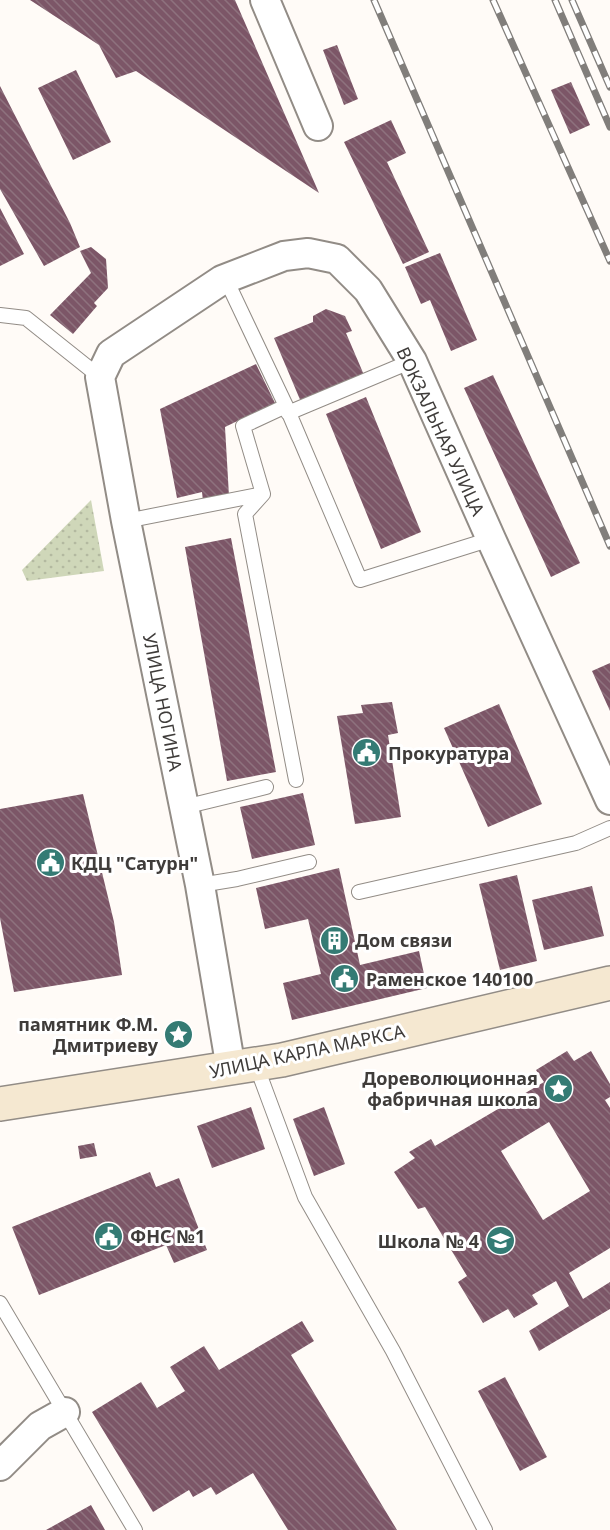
<svg xmlns="http://www.w3.org/2000/svg" width="610" height="1530" font-family="'Noto Sans',sans-serif">
<style>
.grass{fill:url(#grass-dots)}
.building{fill:url(#building-back-hatch);fill-rule:evenodd}
.lines{fill:none;stroke-linecap:round;stroke-linejoin:round}
.service-casing{stroke:#928c86;stroke-width:16}
.minor-casing{stroke:#928c86;stroke-width:32}
.secondary-casing{stroke:#928c86;stroke-width:36}
.service{stroke:#fff;stroke-width:14}
.minor{stroke:#fff;stroke-width:28}
.secondary{stroke:#f5e8d1;stroke-width:33}
.rail-casing{stroke:#817e7b;stroke-width:7}
.rail{stroke:#fff;stroke-width:4.5;stroke-dasharray:14;stroke-linecap:butt}
.labels{text-anchor:middle;dominant-baseline:central;stroke-width:6;stroke-linejoin:round;paint-order:stroke}
.street-label{font-size:18px;fill:#3f3c3a;stroke:#fff}
.poi-label{font-size:18px;font-weight:bold;fill:#3f3c3a;stroke:#fff;text-anchor:start}
</style>
<defs>
<pattern id="grass-dots" width="8" height="8" patternUnits="userSpaceOnUse" patternTransform="scale(1.5)"><rect width="8" height="8" fill="#cfd7b9"/><path d="M2 2h.1M6 6h.1" fill="none" stroke="#b3b9a0" stroke-width="1.8" stroke-linecap="round"/></pattern>
<pattern id="building-back-hatch" width="6" height="6" patternUnits="userSpaceOnUse" patternTransform="scale(1.5)"><rect width="6" height="6" fill="#7c5667"/><path d="M-1 5l2 2M0 0l6 6M5-1l2 2" fill="none" stroke="#8e727e"/></pattern>
</defs>
<rect width="100%" height="100%" fill="#fffbf7"/>
<path class="grass" d="M91,500L104,571L27,581L22,570Z"/>
<path class="building" d="M30,0H235L319,193L136,71L116,78L99,45Z
M337,45L358,99L344,105L323,50Z
M76,70L111,142L73,160L38,88Z
M571,82L590,125L570,134L551,90Z
M0,86L70,223L80,247L44,266L0,189Z
M391,120L406,153L387,162L429,252L403,264L344,142Z
M0,208L24,254L0,266Z
M91,247L106,259L108,288L94,303L97,306L73,334L50,315L91,273L80,251Z
M440,253L477,340L451,351L430,300L421,304L405,267Z
M326,309L345,316L352,331L346,333L364,375L301,402L274,338L313,322V316Z
M256,364L275,403L225,427L229,496L203,501L202,492L177,498L160,409Z
M493,375L580,563L551,577L464,388Z
M366,397L421,532L381,549L326,414Z
M231,538L276,772L227,781L185,547Z
M610,663V711L592,671Z
M392,702L398,733L388,735L401,817L355,824L337,716L363,713L361,705Z
M499,704L542,804L488,827L444,728Z
M303,793L315,845L252,859L240,807Z
M83,794L114,922L122,975L14,992L0,918V809Z
M339,868L360,965L419,951L427,988L292,1020L283,983L321,974L308,919L265,929L256,888Z
M517,875L537,961L500,970L479,884Z
M592,886L604,936L544,950L532,900Z
M567,1051L574,1061L591,1051L610,1084V1097L605,1100L610,1108V1248L569,1273L583,1299L610,1282V1309L539,1351L529,1331L569,1306L556,1281L532,1295L538,1304L514,1318L508,1309L483,1323L458,1282L467,1276L425,1207L418,1209L394,1172L415,1158L409,1152L431,1139L435,1146L544,1082L536,1070ZM549,1122L590,1191L543,1220L501,1151Z
M251,1107L265,1149L212,1168L197,1126Z
M324,1107L345,1164L314,1176L293,1119Z
M94,1143L97,1156L80,1159L78,1146Z
M150,1172L156,1187L179,1178L207,1250L174,1263L166,1245L39,1295L12,1227Z
M302,1321L314,1341L291,1355L397,1530H288L253,1473L216,1495L211,1487L193,1497L189,1490L153,1512L92,1412L141,1382L157,1408L185,1391L170,1367L204,1346L219,1370Z
M505,1377L547,1457L520,1471L478,1391Z
M91,1505L105,1530H46Z"/>
<g class="lines">
<defs>
<path id="service" d="M222,280L231,290L286,406
M0,315L26,318L100,377
M288,413L412,361
M263,494L243,426L286,406L360,580L491,539
M126,521L263,494L245,514L296,780
M184,807L266,787
M200,885L237,879L309,862
M359,892L576,843L610,828
M256,1065L305,1197L393,1351L485,1530
M0,1303L135,1530"/>
<path id="minor" d="M265,0L318,126
M231,1069L200,885L126,521L100,377L111,354L222,280L284,256L308,253L337,259L368,290L412,361L491,539L610,800
M0,1466L40,1426L65,1412"/>
<path id="secondary" d="M0,1104L282,1060L610,983"/>
</defs>
<use href="#service" class="service-casing"/>
<use href="#minor" class="minor-casing"/>
<use href="#secondary" class="secondary-casing"/>
<use href="#service" class="service"/>
<use href="#minor" class="minor"/>
<use href="#secondary" class="secondary"/>
<defs>
<path id="rail" d="M374,0L610,546
M493,0L610,261
M555,0L610,127
M572,0L610,87"/>
</defs>
<use href="#rail" class="rail-casing"/>
<use href="#rail" class="rail"/>
</g>
<defs>
<symbol id="civic-disc" viewBox="-11 -11 22 22"><circle r="9.5" fill="#347b74" stroke="#fff"/><path d="M-.6-6.5H3V-4.5H.6V-3L4-1V1h2V6H-6V1h2V-1L-.6-3ZM-1.2 2.5V6h2.4V2.5Z" fill="#fff"/></symbol>
<symbol id="building-disc" viewBox="-11 -11 22 22"><circle r="9.5" fill="#347b74" stroke="#fff"/><path d="M-4-6H4V6H1V3H-1V6H-4ZM-2.5-4.3h1.7v1.8h-1.7ZM.8-4.3h1.7v1.8H.8ZM-2.5-1h1.7V.8h-1.7ZM.8-1h1.7V.8H.8Z" fill="#fff"/></symbol>
<symbol id="sight-disc" viewBox="-11 -11 22 22"><circle r="9.5" fill="#347b74" stroke="#fff"/><path d="M0-6L1.8-2.2L6-1.7L2.9 1.2L3.7 5.4L0 3.3L-3.7 5.4L-2.9 1.2L-6-1.7L-1.8-2.2Z" fill="#fff"/></symbol>
<symbol id="school-disc" viewBox="-11 -11 22 22"><circle r="9.5" fill="#347b74" stroke="#fff"/><path d="M0-5L7-2L0 1L-7-2ZM-4 1L0 2.5L4 1V4Q0 6-4 4Z" fill="#fff"/></symbol>
</defs>
<g fill-rule="evenodd">
<use href="#civic-disc" x="350" y="736" width="33" height="33"/>
<use href="#civic-disc" x="34" y="846" width="33" height="33"/>
<use href="#building-disc" x="318" y="924" width="33" height="33"/>
<use href="#civic-disc" x="328" y="962" width="33" height="33"/>
<use href="#sight-disc" x="162" y="1018" width="33" height="33"/>
<use href="#sight-disc" x="542" y="1072" width="33" height="33"/>
<use href="#civic-disc" x="92" y="1220" width="33" height="33"/>
<use href="#school-disc" x="484" y="1224" width="33" height="33"/>
</g>
<g class="labels">
<g class="street-label">
<text transform="translate(441 431) rotate(65)">ВОКЗАЛЬНАЯ УЛИЦА</text>
<text transform="translate(163 702) rotate(79)">УЛИЦА НОГИНА</text>
<text transform="translate(307 1051) rotate(-12)">УЛИЦА КАРЛА МАРКСА</text>
</g>
<g class="poi-label">
<text x="388" y="753">Прокуратура</text>
<text x="71" y="863">КДЦ "Сатурн"</text>
<text x="355" y="940">Дом связи</text>
<text x="366" y="979">Раменское 140100</text>
<text x="158" y="1024" text-anchor="end">памятник Ф.М.<tspan x="158" dy="21">Дмитриеву</tspan></text>
<text x="538" y="1078" text-anchor="end">Дореволюционная<tspan x="538" dy="21">фабричная школа</tspan></text>
<text x="130" y="1236">ФНС №1</text>
<text x="479" y="1241" text-anchor="end">Школа № 4</text>
</g>
</g>
</svg>
